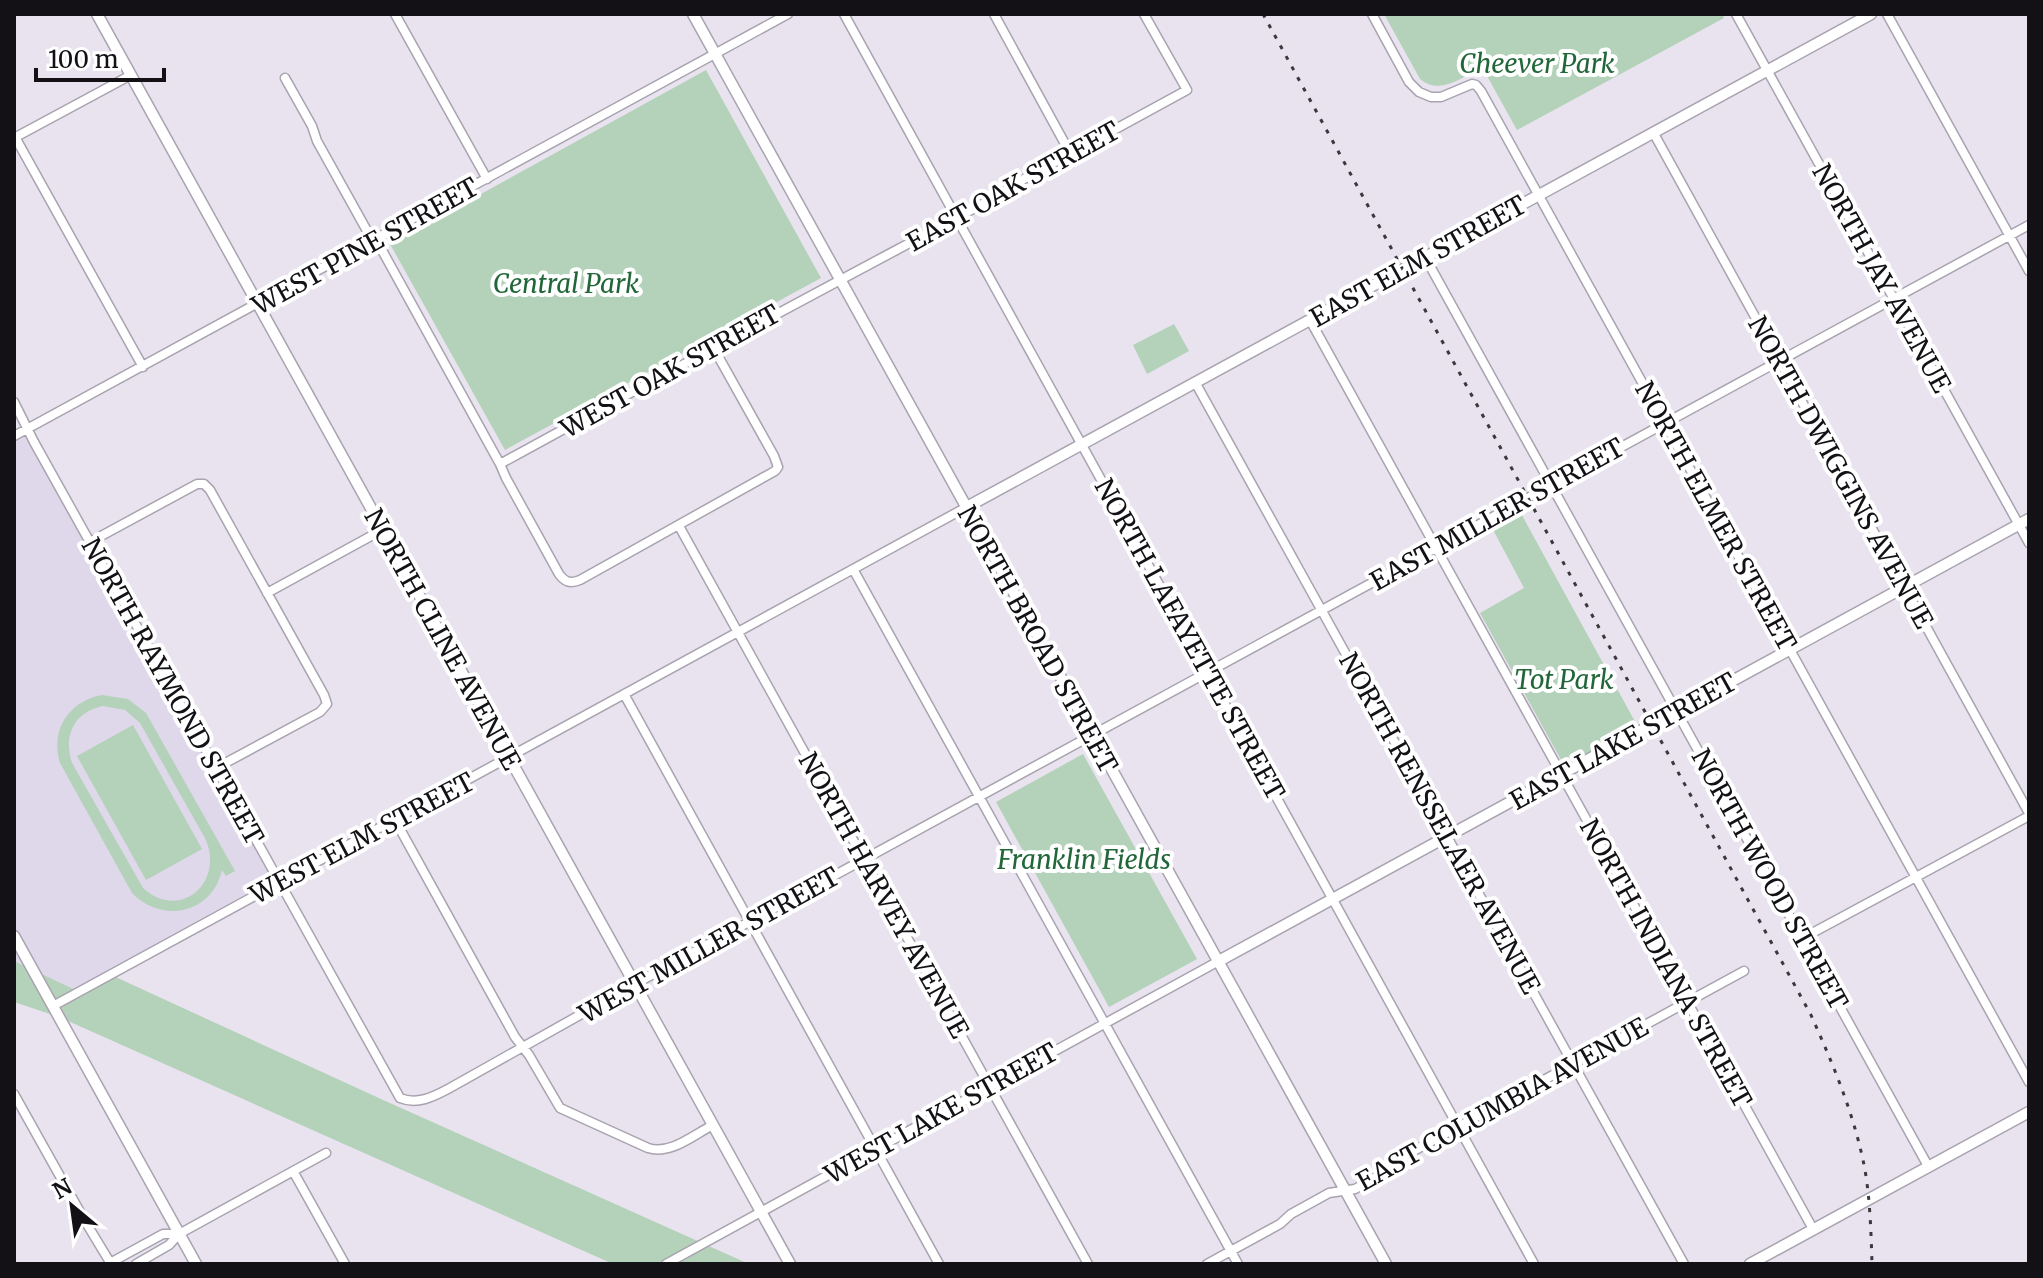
<svg xmlns="http://www.w3.org/2000/svg" width="2043" height="1278" font-family="Merriweather,serif">
<style>
.built{fill:#dfd7ea}
.green{fill:#b3d2b9;fill-rule:evenodd}
.lines{fill:none;stroke-linecap:round;stroke-linejoin:round}
.minor-casing{stroke:#a8a3af;stroke-width:11}
.tertiary-casing{stroke:#a8a3af;stroke-width:13}
.minor{stroke:#fff;stroke-width:8}
.tertiary{stroke:#fff;stroke-width:10}
.rail{stroke:#3a383d;stroke-width:3;stroke-dasharray:4 8;stroke-linecap:butt}
.labels{text-anchor:middle;dominant-baseline:central;stroke-width:8;stroke-linejoin:round;paint-order:stroke}
.park-label{font-size:26px;font-style:italic;fill:#226739;stroke:#fff}
.street-label{font-size:26px;fill:#131115;stroke:#fff}
</style>
<rect width="100%" height="100%" fill="#e9e3f0"/>
<path class="built" d="M28,429L280,882L82,993L14,961V436Z"/>
<path class="green" d="M1384,14H1722L1724,18L1517,130L1482,67C1462,77 1441,96 1420,79Z
M706,70L821,278L505,450L390,244Z
M1174,324L1189,351L1147,374L1133,345Z
M1518,508L1638,727L1565,767L1480,613L1524,588L1491,526Z
M102,695L128,699L146,713L235,871L226,876L222,870C212,914 162,924 132,893L60,763C50,730 69,701 102,695ZM103,706L125,710L140,723L206,840C224,884 179,921 143,888L72,763C63,735 74,712 103,706Z
M133,725L202,849L146,880L77,756Z
M1083,754L1197,959L1109,1007L996,802Z
M14,961L82,993L109,974L381,1099L749,1264H613L59,1017L14,1002Z"/>
<g class="lines">
<defs>
<path id="minor" d="M395,14L487,179
M844,14L1534,1264
M994,14L1070,153
M1372,14L1409,82L1419,92L1431,97H1441L1472,84L1476,85L1481,91L2029,1082
M1736,14L2029,543
M1887,14L2029,271
M285,78L312,126L317,141L366,229L383,252L500,464L506,478L559,574C565,582 570,584 580,580L775,471L778,467L774,456L713,347
M1653,132L2029,813
M15,137L143,367
M14,138L131,75
M1425,257L1928,1166
M1310,320L1813,1229
M1195,382L1684,1264
M14,402L34,442L400,1098C417,1105 433,1097 448,1089L635,984L2029,225
M14,436L788,14
M500,464C667,372 835,283 1003,193L1013,185L1187,90L1144,14
M679,526L1088,1264
M90,542L197,484H204L210,490L324,695L327,704L320,712L216,768
M853,569L1238,1264
M267,593L382,530
M624,694L939,1264
M395,820L515,1037L529,1055L560,1108L648,1148C671,1155 693,1135 713,1125
M1803,938L2029,816
M53,1006L965,508
M14,1094L85,1221L111,1264
M293,1171L345,1264
M110,1263L163,1234H179
M136,1264L169,1245L179,1234L326,1153
M666,1264L1217,962
M1207,1264L1280,1224L1291,1214L1329,1193L1355,1189L1399,1164L1408,1154L1744,971"/>
<path id="tertiary" d="M97,14L790,1264
M693,14L1386,1264
M965,508L1871,14
M14,936L196,1264
M1217,962L2029,519
M1750,1264L2029,1112"/>
</defs>
<use href="#minor" class="minor-casing"/>
<use href="#tertiary" class="tertiary-casing"/>
<use href="#minor" class="minor"/>
<use href="#tertiary" class="tertiary"/>
<path class="rail" d="M1263,14L1811,1015C1832,1062 1852,1109 1863,1160C1870,1192 1871,1231 1872,1264"/>
</g>
<g class="labels">
<g class="park-label">
<text x="1537" y="63">Cheever Park</text>
<text x="566" y="283">Central Park</text>
<text x="1564" y="679">Tot Park</text>
<text x="1084" y="859">Franklin Fields</text>
</g>
<g class="street-label">
<text transform="translate(1013 186) rotate(-29)">EAST OAK STREET</text>
<text transform="translate(365 246) rotate(-29)">WEST PINE STREET</text>
<text transform="translate(1418 261) rotate(-29)">EAST ELM STREET</text>
<text transform="translate(1882 278) rotate(61)">NORTH JAY AVENUE</text>
<text transform="translate(670 371) rotate(-29)">WEST OAK STREET</text>
<text transform="translate(1841 472) rotate(61)">NORTH DWIGGINS AVENUE</text>
<text transform="translate(1497 514) rotate(-29)">EAST MILLER STREET</text>
<text transform="translate(1716 516) rotate(61)">NORTH ELMER STREET</text>
<text transform="translate(443 639) rotate(61)">NORTH CLINE AVENUE</text>
<text transform="translate(1038 639) rotate(61)">NORTH BROAD STREET</text>
<text transform="translate(1190 639) rotate(61)">NORTH LAFAYETTE STREET</text>
<text transform="translate(173 691) rotate(61)">NORTH RAYMOND STREET</text>
<text transform="translate(1623 741) rotate(-29)">EAST LAKE STREET</text>
<text transform="translate(1440 823) rotate(61)">NORTH RENSSELAER AVENUE</text>
<text transform="translate(362 838) rotate(-28)">WEST ELM STREET</text>
<text transform="translate(1770 879) rotate(61)">NORTH WOOD STREET</text>
<text transform="translate(884 895) rotate(61)">NORTH HARVEY AVENUE</text>
<text transform="translate(709 945) rotate(-29)">WEST MILLER STREET</text>
<text transform="translate(1666 963) rotate(61)">NORTH INDIANA STREET</text>
<text transform="translate(1502 1104) rotate(-29)">EAST COLUMBIA AVENUE</text>
<text transform="translate(941 1113) rotate(-29)">WEST LAKE STREET</text>
</g>
</g>
<rect width="2043" height="1278" fill="none" stroke="#131115" stroke-width="32"/>
<g transform="translate(72 1206) rotate(331)" stroke="#ffffff" stroke-width="6" paint-order="stroke">
<path d="M0-6L14 30L0 20L-14 30Z" fill="#131115"/>
<text y="-12" font-size="22" font-weight="bold" text-anchor="middle" fill="#131115">N</text>
</g>
<path d="M36 68v12h128v-12" fill="none" stroke="#131115" stroke-width="4"/>
<text x="48" y="68" font-size="24" fill="#131115" stroke="#ffffff" stroke-width="6" paint-order="stroke">100 m</text>
</svg>
